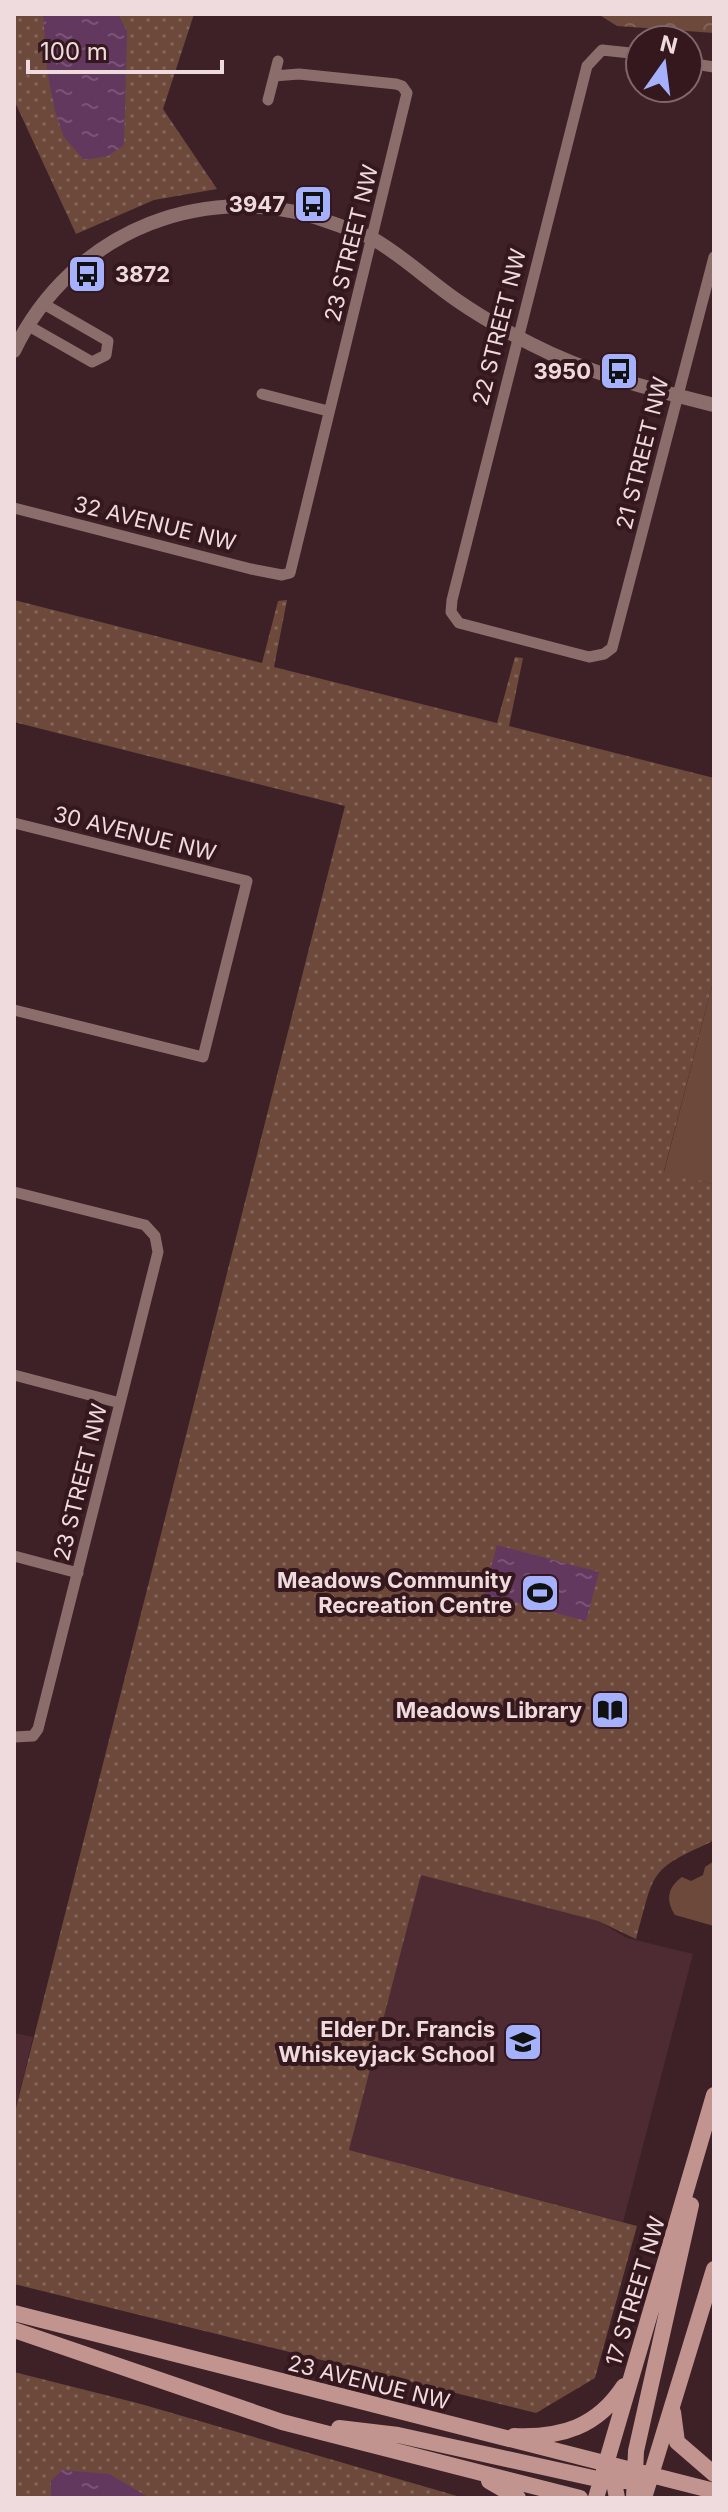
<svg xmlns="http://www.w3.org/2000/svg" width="728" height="2512" font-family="Inter,sans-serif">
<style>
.built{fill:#4e2b32}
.grass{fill:#6c493b}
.forest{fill:url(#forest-crowns)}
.park{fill:url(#park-dots)}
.water{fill:url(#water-ripples)}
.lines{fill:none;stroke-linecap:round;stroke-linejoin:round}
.minor{stroke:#8b6e6b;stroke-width:11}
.tertiary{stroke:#8b6e6b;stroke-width:14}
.secondary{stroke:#c2948f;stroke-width:16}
.labels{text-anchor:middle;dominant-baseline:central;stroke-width:8;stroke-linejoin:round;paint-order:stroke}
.poi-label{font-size:22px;font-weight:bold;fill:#efdade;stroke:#34181e;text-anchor:end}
.street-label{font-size:22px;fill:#efdade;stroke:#34181e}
</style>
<defs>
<pattern id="forest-crowns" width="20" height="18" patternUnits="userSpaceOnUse" patternTransform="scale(2)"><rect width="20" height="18" fill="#6c493b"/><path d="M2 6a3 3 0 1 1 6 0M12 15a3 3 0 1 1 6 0" fill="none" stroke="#816357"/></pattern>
<pattern id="park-dots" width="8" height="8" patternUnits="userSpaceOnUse" patternTransform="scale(2)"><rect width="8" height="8" fill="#6c493b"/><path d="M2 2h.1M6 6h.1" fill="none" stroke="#816357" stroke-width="1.8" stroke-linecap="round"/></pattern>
<pattern id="water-ripples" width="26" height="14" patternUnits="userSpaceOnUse" patternTransform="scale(2)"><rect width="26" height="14" fill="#63385f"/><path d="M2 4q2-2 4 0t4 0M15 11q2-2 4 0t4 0" fill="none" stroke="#7a5476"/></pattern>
</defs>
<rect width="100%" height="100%" fill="#3e2127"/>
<path class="built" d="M421,1874L598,1921L627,1938L693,1954L623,2222L349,2150Z
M14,2033L33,2037L14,2116Z"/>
<path class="grass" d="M714,978V1184L664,1172Z
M714,1861V1926L675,1915C665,1900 668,1887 682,1877L691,1881L703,1875L705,1867Z"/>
<path class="forest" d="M598,14H714V33L617,26Z"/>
<path class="park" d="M14,14H194L163,109L217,189L154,200L76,234L14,100Z
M14,600L262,663L278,601L287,600L274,667L497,723L515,657L523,658L509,726L714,778V978L664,1171L714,1184V1836L711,1842C646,1871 655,1873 636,1939L598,1921L421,1875L349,2150L637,2226L595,2378L536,2413L14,2284V2116L345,806L14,722Z
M14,2372L141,2404L464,2498H14Z"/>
<path class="water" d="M43,14H118L127,31L124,145L108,156L84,160L64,137L55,111L47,70Z
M497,1545L599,1572L586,1621L484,1594Z
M62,2470L109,2474L150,2498H51V2481Z"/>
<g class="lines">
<path class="minor" d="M640,54L602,50L587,66L452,600L451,612L459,623L589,657L604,654L612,648L714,257
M688,63L714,67
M268,100L278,61
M27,325L92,362L106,355L108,341L42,303
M262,394L328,411
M14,508L251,569L282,575L290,573L407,93L402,86L396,84L299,74L274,76
M14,823L247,881L203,1057L14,1010
M14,1192L145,1225L155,1236L158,1252L38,1729L33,1736L14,1737
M14,1375L120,1403
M14,1556L78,1573"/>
<path class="tertiary" d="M14,351C72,230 210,175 335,224C348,229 363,233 375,240C404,257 429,281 458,301C481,317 506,331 531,344C589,374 651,389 714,405"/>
<path class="secondary" d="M14,2313L714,2491
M14,2330L282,2422L580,2498
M673,2412L677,2442L714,2474
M339,2428L398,2435L602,2480L630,2481L649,2476
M514,2436C562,2438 597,2427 624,2386
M612,2472L617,2498
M489,2481L518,2498
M596,2498L714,2095
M634,2498L636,2451L691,2205
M644,2498L714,2269"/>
</g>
<defs>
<symbol id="bus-square" viewBox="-11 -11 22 22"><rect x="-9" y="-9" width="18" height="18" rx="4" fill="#a5b1fc" stroke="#34181e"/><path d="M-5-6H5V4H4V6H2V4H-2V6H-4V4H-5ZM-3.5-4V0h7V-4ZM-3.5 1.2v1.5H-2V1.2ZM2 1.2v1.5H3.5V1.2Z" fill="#111"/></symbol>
<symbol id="stadium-square" viewBox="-11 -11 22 22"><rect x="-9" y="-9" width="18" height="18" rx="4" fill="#a5b1fc" stroke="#34181e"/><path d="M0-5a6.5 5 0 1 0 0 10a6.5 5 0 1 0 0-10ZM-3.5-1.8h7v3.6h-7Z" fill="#111"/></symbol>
<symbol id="library-square" viewBox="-11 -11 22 22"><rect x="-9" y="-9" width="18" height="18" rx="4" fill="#a5b1fc" stroke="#34181e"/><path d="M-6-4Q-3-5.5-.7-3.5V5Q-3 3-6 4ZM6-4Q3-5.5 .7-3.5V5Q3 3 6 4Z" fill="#111"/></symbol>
<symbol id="school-square" viewBox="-11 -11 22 22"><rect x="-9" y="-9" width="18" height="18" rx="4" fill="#a5b1fc" stroke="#34181e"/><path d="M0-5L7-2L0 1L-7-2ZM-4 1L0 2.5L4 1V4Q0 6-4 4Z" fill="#111"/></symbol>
</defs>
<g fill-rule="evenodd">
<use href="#bus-square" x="291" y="182" width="44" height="44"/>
<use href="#bus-square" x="65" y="252" width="44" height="44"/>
<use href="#bus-square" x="597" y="349" width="44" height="44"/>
<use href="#stadium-square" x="518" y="1571" width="44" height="44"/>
<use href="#library-square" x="588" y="1688" width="44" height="44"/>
<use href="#school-square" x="501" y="2020" width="44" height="44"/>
</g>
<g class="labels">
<g class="poi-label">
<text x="285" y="204">3947</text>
<text x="115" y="274" text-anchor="start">3872</text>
<text x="591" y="371">3950</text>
<text x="512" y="1580">Meadows Community<tspan x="512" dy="25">Recreation Centre</tspan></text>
<text x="582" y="1710">Meadows Library</text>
<text x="495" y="2029">Elder Dr. Francis<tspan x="495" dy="25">Whiskeyjack School</tspan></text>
</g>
<g class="street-label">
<text transform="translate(351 243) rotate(-76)">23 STREET NW</text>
<text transform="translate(499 327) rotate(-76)">22 STREET NW</text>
<text transform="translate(642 453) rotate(-76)">21 STREET NW</text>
<text transform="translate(155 523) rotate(14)">32 AVENUE NW</text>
<text transform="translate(135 833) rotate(14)">30 AVENUE NW</text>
<text transform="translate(80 1482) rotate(-76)">23 STREET NW</text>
<text transform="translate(635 2291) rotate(-73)">17 STREET NW</text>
<text transform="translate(369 2382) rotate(14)">23 AVENUE NW</text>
</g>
</g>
<rect width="728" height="2512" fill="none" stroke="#efdade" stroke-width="32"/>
<g transform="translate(664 64) rotate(14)"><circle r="38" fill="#34181e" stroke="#7f666b" stroke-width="2"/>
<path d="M0-6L14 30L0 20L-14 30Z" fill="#a5b1fc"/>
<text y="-12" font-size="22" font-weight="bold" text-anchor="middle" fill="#efdade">N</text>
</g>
<path d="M28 60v12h194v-12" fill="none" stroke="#efdade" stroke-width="4"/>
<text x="40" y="60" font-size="24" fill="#efdade" stroke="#34181e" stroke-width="6" paint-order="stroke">100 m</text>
</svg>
